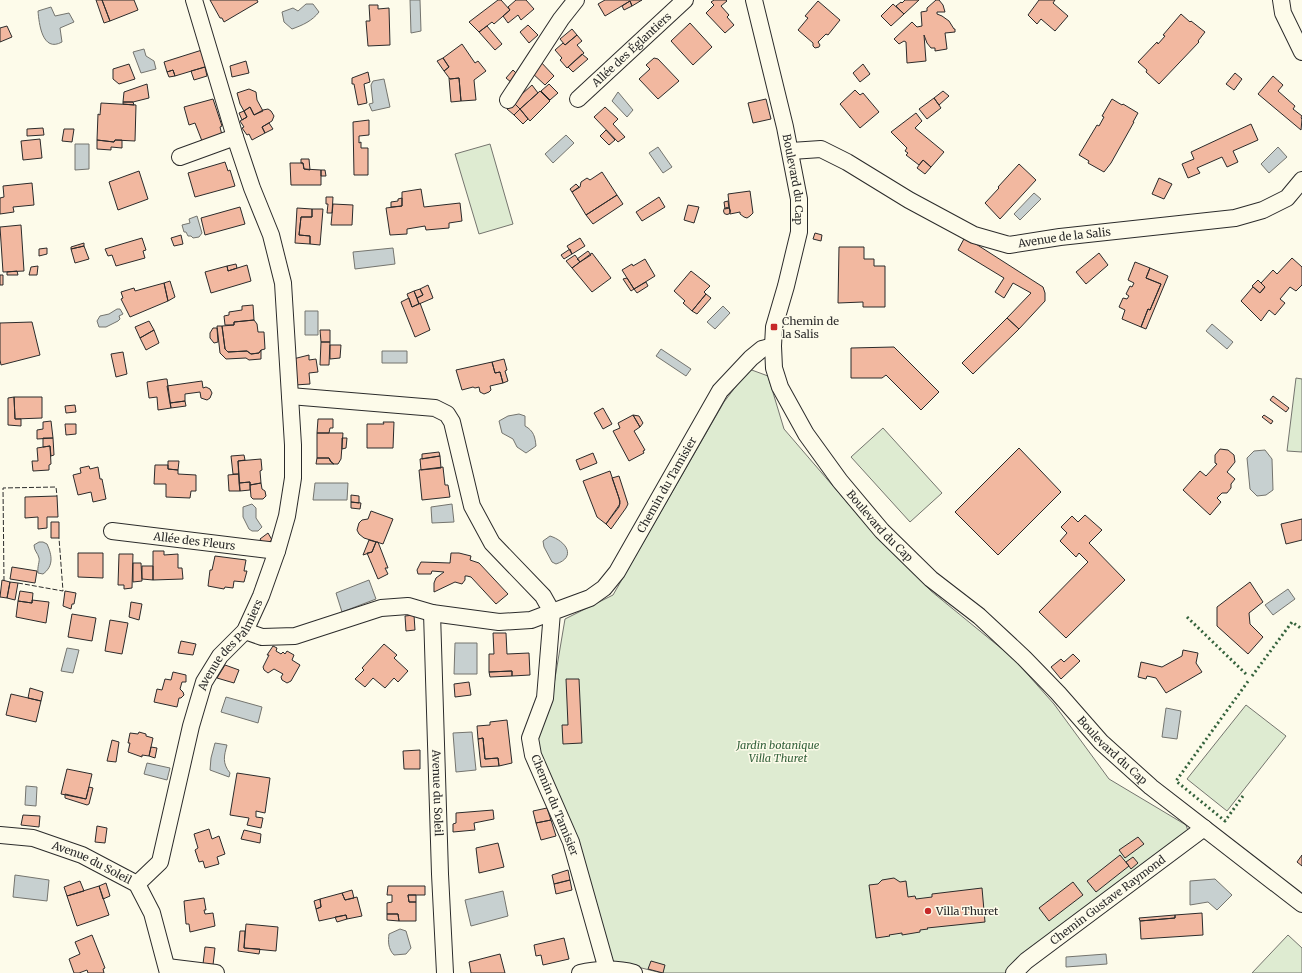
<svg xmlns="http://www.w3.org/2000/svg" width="1302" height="973" font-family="Merriweather,serif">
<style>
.green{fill:#deebd1;stroke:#74746e}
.water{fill:#c7d0d0;stroke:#74746e}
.building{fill:#f2b8a0;stroke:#2b2b2b}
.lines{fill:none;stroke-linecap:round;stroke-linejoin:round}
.minor-casing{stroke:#2b2b2b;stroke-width:18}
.minor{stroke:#fdfbea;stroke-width:16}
.hedge{stroke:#34623c;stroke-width:3;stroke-dasharray:2 3;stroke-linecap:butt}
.fence{stroke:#2b2b2b;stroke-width:1;stroke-dasharray:5 2;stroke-linecap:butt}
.poi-dot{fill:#c62828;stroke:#fdfbea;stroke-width:1.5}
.labels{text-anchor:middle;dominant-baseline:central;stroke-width:3;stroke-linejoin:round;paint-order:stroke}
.street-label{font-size:11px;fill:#2b2b2b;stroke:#fdfbea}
.poi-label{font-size:11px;fill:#2b2b2b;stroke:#fdfbea;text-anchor:start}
.park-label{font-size:11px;font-style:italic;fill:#34623c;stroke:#fdfbea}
</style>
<rect width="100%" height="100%" fill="#fdfbea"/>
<path class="green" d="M490,144L513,224L479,234L455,154Z
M749,369L768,376L784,429L876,536L931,591L1013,658L1054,704L1109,779L1186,825L1188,831L1006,973H662L613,961L584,875L535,739L551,702L565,619L613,595L724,402Z
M1296,378L1302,379V452L1287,451Z
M883,428L942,493L910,522L851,457Z
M1246,705L1286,736L1227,811L1187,779Z
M1288,935L1302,948V973H1252Z"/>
<path class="water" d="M410,0H420L421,31L411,33Z
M306,4H313L319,12C312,21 303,25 292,29L284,22L282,12L293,8L298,11Z
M51,7L55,16L69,13L74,22L60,28L62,42C42,53 39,23 38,11Z
M144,49L146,56L154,61L156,69L141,73L133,52Z
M384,79L390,107L372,111L369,104L373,103L371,85L373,81Z
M618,92L633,110L627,117L612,101Z
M566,135L574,143L553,163L545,154Z
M75,144H89V169L75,170Z
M658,147L672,167L663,173L649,153Z
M1278,147L1287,157L1269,173L1261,164Z
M1034,193L1041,199L1020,220L1014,214Z
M197,216L202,233L199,237L193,238L191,236H188L186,232H184L182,225L190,223L189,219Z
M393,248L395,264L355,269L353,252Z
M723,306L730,313L715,329L707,322Z
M117,309H120L123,314L119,316L120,319L118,321L106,327H99L97,321L100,316L109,314Z
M305,311H318V335H305Z
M1212,324L1233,342L1227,349L1206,331Z
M661,349L691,369L686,376L656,356Z
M382,351H407V363H382Z
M519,414L525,416V426C534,431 535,437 536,446L526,453L517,447L513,439L502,433L499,421L508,416Z
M1265,450L1272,459L1273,490L1266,495L1257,496L1250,489L1247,458L1254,451Z
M315,483H348L347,500H313Z
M252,504L256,508V518L262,527L258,531H252L249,529L243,517V507Z
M452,504L454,522L432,523L431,507Z
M550,536C566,541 577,557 556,564L552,562L544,547L543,541Z
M39,542H43L47,544C52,555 54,566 43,574L38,573C37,567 40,561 39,558C38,553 34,551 34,545Z
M369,580L376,599L342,612L336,593Z
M1288,589L1295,599L1273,615L1265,605Z
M455,643H477V674H454Z
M67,648L79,650L73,673L61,671Z
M226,697L262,707L258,723L221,712Z
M1166,708L1181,711L1177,739L1162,737Z
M472,732L476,770L456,772L453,733Z
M215,743L227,745C224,756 222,763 230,773L229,777L210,770L211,758Z
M147,763L170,768L167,780L144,774Z
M26,786L37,787L36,806L25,805Z
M15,875L49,880L47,901L13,897Z
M1215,879L1232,895L1217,910L1208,902L1190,905V881Z
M503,891L508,916L471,926L465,900Z
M400,929L406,931L411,948L406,954L394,955C388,949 388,941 389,934Z
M1106,954L1107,964L1066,967V957Z"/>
<path class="building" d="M96,0H102L110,21L104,23Z
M102,0H134L138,10L110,21Z
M210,0H257L258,2L224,22L222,18H220Z
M498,0H501L510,10L494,24L492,22L479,32L469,22Z
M516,0H526L534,9L521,20L518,15L508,23L503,16L510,10L508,7Z
M605,0H642L632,6L630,1L605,16L598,4Z
M714,0H726L727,1L721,6L729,15L727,17L734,25L725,33L706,13L714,5L711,2Z
M905,0H919L904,14L896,6L901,2L902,3Z
M936,0H939L943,5L945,12H937V14L942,16L949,21L954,29H955V32L945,33L947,49L935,51V48H931L927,43L924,35L926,61L907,63L906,42L904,41L899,44L894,39L912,22L917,27L922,26L921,12L927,11V8Z
M1039,0H1055L1053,3L1068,16L1055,31L1041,19L1037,24L1028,15Z
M630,1L632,6L624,10L622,6Z
M818,1L840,20L828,35L826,34L818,42L820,45L819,47L815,48L813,46V43L798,30L808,18L805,16Z
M893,4L904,14L891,26L881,16Z
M369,5H378V9L389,8L390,45L368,46L366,21H370Z
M1181,14L1190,22L1191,21L1205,32L1198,41L1199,42L1159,84L1146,72L1147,70L1138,62L1157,42L1158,44L1165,36L1163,35Z
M690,23L712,47L693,65L671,41Z
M528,25L538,35L529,43L520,32Z
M7,26L12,37L0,42V28Z
M487,26L502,44L495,50L479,32Z
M572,29L577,35L565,45L560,39Z
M577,35L582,41L577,45L584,53L567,68L560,60L562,58L555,50L563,43L565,45Z
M462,44L475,63L478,61L486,71L474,80L476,100L461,101L459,78L450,79L444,71L449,67L443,58Z
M202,50L208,66L175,76L173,70L167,72L164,62Z
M582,54L588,59L573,72L568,67Z
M443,58L449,67L444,71L437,61Z
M654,58L658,59L679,81L658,99L639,79L650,69L646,65Z
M539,60L554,76L545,85L531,72Z
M246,61L249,73L232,77L230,66Z
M129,64L135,79L119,84L113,79V69Z
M863,64L870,74L860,82L853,73Z
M205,67L207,76L194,80L191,71Z
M173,70L175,76L169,77L167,72Z
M513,70L518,75L512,83L506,78Z
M368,72L370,82L364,84L367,103L358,105L354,84H352V78Z
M1235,73L1242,79L1234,90L1226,84Z
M1273,76L1283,85L1278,91L1295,106L1293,109L1302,116L1301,118L1302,119L1301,130L1258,94Z
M449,78L450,79L459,78L461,101L451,102Z
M147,84L149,98L133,102H123L124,92Z
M549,84L558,93L550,100L541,91Z
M532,85L538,93L520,109L513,102Z
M249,89L256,92L257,100L263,111L254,115L250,107L244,111L240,104L237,93Z
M855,90L860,95L863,93L879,112L860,128L840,104Z
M540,91L550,101L530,121L520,109Z
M943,91L949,96L939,105L934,98Z
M934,98L941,108L927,119L919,109Z
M213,99L222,126L220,127L222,135L202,141L195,123L189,125L184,107Z
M766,99L771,119L753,123L748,103Z
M1112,99L1122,105L1123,104L1138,113L1133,122H1134L1111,163L1104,172L1088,163L1089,161L1079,155L1097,125L1099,126L1104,117L1102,116Z
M512,101L520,109L514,115L507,109Z
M123,102H133L134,105L123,104Z
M101,103L136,105L135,141L115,140L114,142L97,140L98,114L100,115Z
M250,107L254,115L263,110L268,109L271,111L274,116L272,121L262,127L265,133L252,140L249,134L247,135L242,128L244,127L240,121L247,117L244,111Z
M605,107L618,119L613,124L625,137L618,142L594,117Z
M520,109L528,119L523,124L514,115Z
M244,111L247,117L242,120L239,113Z
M916,113L922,121L915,128L944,152L931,167L923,160L919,165L906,155L908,153L905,151L907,148L891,132Z
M369,120V135L359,136V143L361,142V148H368V175H354L353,122Z
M269,123L273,129L265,133L262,127Z
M1251,124L1258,140L1233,151L1238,162L1227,167L1222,157L1197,168L1200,173L1188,178L1182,164L1194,159L1191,152Z
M43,128L44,135L27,136V129Z
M64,129H74L72,142L62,141Z
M606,130L615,140L609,145L600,136Z
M40,139L42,158L23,160L21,141Z
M97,140L114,142L115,140H122V148L111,147V150L97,149Z
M301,159H309L310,170L304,169L303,163H301Z
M923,160L931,167L925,174L917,168Z
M225,162L228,171L230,170L235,186L195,197L188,173Z
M290,163H303L304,169L321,170V185H291Z
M1019,164L1036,180L1000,219L985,203L999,188L998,187Z
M321,170H325L326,176H321Z
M139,171L148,199L118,210L109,182Z
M602,172L617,195L586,215L572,192L580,187L581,182L587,178L590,180Z
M1159,178L1172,184L1164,199L1152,194Z
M32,183L34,205L13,207L14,212L0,214V198L4,197L3,186Z
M576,184L579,187L572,192L570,189Z
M421,189L424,207L460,203L462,221L449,223V228L426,230L425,226L407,229V234L390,235L386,208L402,206V192Z
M750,191L753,213L750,216L747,218L744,217L740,214V212L730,214L728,194Z
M617,195L623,204L593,224L586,215Z
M326,197H333L332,213H327L328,204H326Z
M659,197L665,207L642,221L636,212Z
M402,198V206L391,207V202L398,201V199Z
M728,201L729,208L725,209L724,202Z
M333,204L353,205L352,225H331Z
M688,205L699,207L694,223L684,220Z
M240,207L245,224L205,235L201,218Z
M723.5 211a3.5 3.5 0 1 1 7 0a3.5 3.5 0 1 1-7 0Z
M297,208L312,209V217H301L299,235L310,236V244L295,243Z
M312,209H323L320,245L310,244V236L299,235L301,217H312Z
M21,225L24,271L3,272L0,227Z
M815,233L822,235L821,241L813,239Z
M181,235L183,244L174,246L171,238Z
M965,237L1043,287L1045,293V301L1019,329L1007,318L1031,293L1013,283L1004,298L995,292L1004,278L958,250Z
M142,238L146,250L143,251L145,258L116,266L112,255L108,256L105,249Z
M580,238L585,246L572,254L567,246Z
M84,243V246L71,249V247Z
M84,246L89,259L75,263L71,249Z
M839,247H864V259H874V266H885V307H863V302L838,303Z
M47,248V254L39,256V249Z
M570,249L572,254L564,259L561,255Z
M588,251L591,255L580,262L577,259Z
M592,253L611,278L592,292L572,268Z
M1099,253L1108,265L1086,284L1076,272Z
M575,255L580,262L572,268L566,261Z
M1292,258L1302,267V285L1296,291L1290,287L1280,299L1285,303L1275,315L1269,310L1261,321L1241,301L1253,287L1260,293L1265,287L1261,283L1273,270L1277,274Z
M645,259L655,276L634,289L622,270L632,264L633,266Z
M1135,262L1150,268L1146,278L1161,284L1150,310L1148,309L1141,327L1122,319L1125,310L1119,307L1123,298L1127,299L1129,296L1126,294L1130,286L1132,287L1134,283L1128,280Z
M236,264L237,268L228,271L227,266Z
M247,265L251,281L211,293L205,272L227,266L228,271Z
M38,266L37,275H29L31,267Z
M1150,268L1168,276L1146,329L1141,327L1148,309L1150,310L1161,284L1146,278Z
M17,271L18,275H7V272Z
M691,271L710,286L704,292L706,294L692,311L683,303L685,301L674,291Z
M0,275H3V285H0Z
M627,278L634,289L631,291L623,279Z
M1258,280L1265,287L1260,293L1252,286Z
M170,281L175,297L168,301L164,283Z
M646,282L648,286L637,293L634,289Z
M164,283L168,301L130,317L121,299L123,298L121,292L134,288L135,291Z
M428,285L433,298L419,304L417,298L423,295L420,289Z
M420,289L423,295L417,298L414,291Z
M414,291L419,304L412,307L407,294Z
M706,294L711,298L697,314L692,311Z
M409,298L412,307L420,303L430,330L415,337L401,302Z
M253,305L254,320L234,322V325H225L224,316L229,315V312L242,310V306Z
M1007,318L1019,329L973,374L962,363Z
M254,320L257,324L258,332H264L265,349L261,350L259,353L251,354L247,351L228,352L225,349L222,326L234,325V322Z
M149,321L154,330L140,338L135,327Z
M32,322L40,355L1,365L0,360V323Z
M217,326H222L225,349L228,352L247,351L251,354L259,353L261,350V359L249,360L246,358L226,359L220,353Z
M213,328H217L218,342L214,343L210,338V333Z
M154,330L159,343L146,350L140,338Z
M320,330H330V342H321Z
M321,342H330L329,365H320Z
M330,345H341L340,358L330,359Z
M894,347L939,392L921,410L886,375L882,378H851V348Z
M123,352L127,374L116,377L111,354Z
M309,355V360L316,359L318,372L309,373L310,384L295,385L293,359Z
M504,359L507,370L505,371L508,381L503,383L500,372L495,373L492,362Z
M492,362L495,373L500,372L503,383L490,386L491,390L489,392L484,394L480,392L479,387L475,388L473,387L462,390L456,370Z
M165,379H167L171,408L158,410L157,397L149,398L147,382Z
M202,381L203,388L206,387L210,389L212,393L210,398L207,400L201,398L200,392L185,394V401L170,403L167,386Z
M1273,396L1289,408L1286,412L1270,400Z
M14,397L15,419H21V426L8,425V398Z
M14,397H42V418L15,419Z
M185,401L186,406L171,408L170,403Z
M75,405L76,412L66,413L65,406Z
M603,408L612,424L603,429L594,413Z
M633,415L640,427L634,431L645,450L643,451L644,453L629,461L613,431L620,428L618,423Z
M633,415L639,416L643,423L640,427Z
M1264,415L1273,421L1271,424L1262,417Z
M318,419H333V428H330L329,433H317Z
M51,421L53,438L37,439V430L43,429V422Z
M383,422H394L393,448H367V424H384Z
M65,424H76V434L66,435Z
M317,433H343L341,459L338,464H334L332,463L329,458H317Z
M43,438H53L54,455L51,456L50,446L43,447Z
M342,438H347L346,448L342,449Z
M50,446L51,464L49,465V470L33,471L32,461H38L37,448Z
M1019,448L1061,492L998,555L955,512Z
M1220,449L1228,450L1234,455L1235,462L1227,472L1235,479L1231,484V488L1227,493H1222L1217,498L1221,502L1210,515L1183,490L1200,471L1206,476L1217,464L1215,463V455Z
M439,452L440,456L422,459V454Z
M593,453L597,463L580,470L576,460Z
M244,455L245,460L238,461L239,474H233L231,456Z
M440,456L441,468L421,470L420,459Z
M317,458H329L330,461L334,464H316Z
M261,459L262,470L260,471L261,483L250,485V482L239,483L238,461Z
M168,461H179L178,470L168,469Z
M155,465H168V469L178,470V474L196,475V491H191L190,498L166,497V484H154Z
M89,466L90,469L98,467L100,479H102L106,499L93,502L91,492L78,495L73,475L81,473L80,468Z
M443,467L445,485H448L450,497L422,500L419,470Z
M610,471L619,498L620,504L606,524L597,517L583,481Z
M239,474L240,491H229L228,475Z
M619,476L628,504L626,508L611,529L606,524L619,507L620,501L612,478Z
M250,482V490L240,491L239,483Z
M261,483L262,489L265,491L266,496L263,499H253L251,497L250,485Z
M351,495L359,496V503L351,502Z
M57,496L58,517H47V528L38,529V517L25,518V497Z
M351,502L361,503L360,509L351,508Z
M371,511L393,519L383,544L364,538L359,534L357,530L359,523L362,520L368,519Z
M1085,515L1102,530L1089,543L1125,580L1066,638L1039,612L1088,562L1079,553L1076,557L1060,541L1067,533L1061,527L1072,516L1078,522Z
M1302,519V540L1286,544L1281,524Z
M51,522H59V538H51Z
M268,533L272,540L264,545L260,539Z
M369,540L376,542L372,552L363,555Z
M376,542H378L388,568H385L388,574L378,579L367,553L372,552Z
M153,551H164V555L178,554V568H182L183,579L153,580Z
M78,553H103V578L78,577Z
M451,553H459L471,556L470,560L479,563L508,594L496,604L471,577L467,576H465V580L462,584L455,582L434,592V583L436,578L444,572L432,571L431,574H418L417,570L421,562L450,563Z
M119,554H133L132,588L124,589V585H118Z
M215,556L246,560L244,571H247L244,582L234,581L233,588L225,587L224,589L208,586L210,570H212Z
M133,563H141L142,581L133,582Z
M142,566H153V580L142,579Z
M12,567L37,571L35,583L10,579Z
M2,580L10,582L7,598L0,597Z
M10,582L18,583L15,600L7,598Z
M1250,582L1263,602L1249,613L1250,624L1263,637L1248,654L1217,626V607Z
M20,591L33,593L32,603L18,601Z
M65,591L76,593L74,604H72L71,609L63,606Z
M32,600L49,602L46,623L16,617L18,601L32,603Z
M131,602L142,604L139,620L129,617Z
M72,614L96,618L92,641L68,637Z
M414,615L415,630L406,631L405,616Z
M110,620L128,623L122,654L105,651Z
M493,633H506L507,654L529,653L530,675L512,676V671L489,672V654H494Z
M181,641L196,644L193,655L178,653Z
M384,644L397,655L394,658L408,671L398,682L394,678L385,688L373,678L365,687L355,679L364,670L362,668Z
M273,646L277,648L276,651L281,654L283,652L285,654L287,651L294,655L292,660L300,665L291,681L287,683L282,680L281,677L283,674L274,669L268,673L264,670L263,667L269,655H267Z
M1183,650L1198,653L1196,663L1202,672L1166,693L1156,678L1147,676L1146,679L1138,677L1141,662L1162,667L1182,656Z
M1073,654L1080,661L1061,679L1051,667L1061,659L1064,662Z
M225,665L239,670L234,683L217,678Z
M512,671V676L490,677L489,672Z
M173,672L186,675V682H182L180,689L183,692L184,695L181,698H179L177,707L154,702L157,689L162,690L165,679L171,680Z
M566,679H579L582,743L563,744L562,725H568Z
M469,682L471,695L455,697L454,684Z
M30,688L43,692L41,701L28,698Z
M11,694L41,701L36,722L6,715Z
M507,720L512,763L499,766L498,758L485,759L483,738L478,739L477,726L490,725V722Z
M139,732L146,734V736L153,738L149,756L142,755V757L128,752L130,743H128L130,733L138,734Z
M483,738L485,759L498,758L499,766L481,767L478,739Z
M112,740L119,742L116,762L107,761Z
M151,747L157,748L155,758L149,756Z
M420,750V769H404L403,751Z
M67,769L92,774L86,799L61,794Z
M237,773L270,778L265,813L256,811V817L263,818L261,828L247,825L249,818L230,815Z
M89,787L93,788L89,804L87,805L65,798V794L86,799Z
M547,808L551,820L536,823L533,811Z
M493,810L494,819L474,823L475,830L453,832V824L456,823V813Z
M23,815L40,816L39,827L21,825Z
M551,820L556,836L541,840L536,823Z
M97,826L107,828L105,843L95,842Z
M209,829L212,839L219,836L225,854L217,857L219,864L205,868L203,861L199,862L195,850L198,848L194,834Z
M244,830L261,834L260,843L241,839Z
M1138,837L1144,844L1125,858L1119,850Z
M498,843L504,867L479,873L476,848Z
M1120,855L1129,866L1096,892L1087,881Z
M1302,855V866L1297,862Z
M1133,857L1138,863L1131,869L1126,862Z
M568,870L570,880L554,884L552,875Z
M894,878L900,882L906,881L908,897L915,896L916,899L932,897V894L982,888L985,922L927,928L928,929L920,930V932L902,935V933L889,935L890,936L876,938L869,885L878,884L882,880Z
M570,880L572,890L556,894L554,884Z
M80,881L84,891L67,896L64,887Z
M1073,882L1083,895L1049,921L1039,908Z
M106,883L110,896L103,899L99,886Z
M99,886L109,915L77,926L67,896Z
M388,886H425V895H408L409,902H416V921H399L398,914H387V903L392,902V895H387Z
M352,890L354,898L345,900L342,893Z
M342,893L345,900L357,897L362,916L347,919L346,915L319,921L316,909L321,907L320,899Z
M408,895H416V902H409Z
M204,898L206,910H204L205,914L213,913L215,926L190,932L189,924H186L184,901Z
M320,899L321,907L316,909L314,901Z
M1202,913L1203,935L1141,939L1140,921L1175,918V915Z
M387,914H398L399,921L387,920Z
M346,915L347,919L337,922L335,917Z
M1175,915V918L1140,921L1139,918Z
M246,924L278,927L276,951L244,948Z
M240,931H245L244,948L260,949L259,954L238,951Z
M92,935L105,968L103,969L104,973H88L87,970L79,973H74L69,959L80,954L75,942Z
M564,938L569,959L543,965L541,955L536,956L534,945Z
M205,947L215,948L213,965L203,964Z
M500,954L505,973H471L469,962Z
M651,961L665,965L663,973L648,969Z"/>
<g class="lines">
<defs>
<g id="minor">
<path id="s1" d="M754,0L785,127L799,199V232L786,286L774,327L773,346L774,368L780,387L806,434L840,481L882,531L931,579L979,616L1024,658L1058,693L1101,742L1151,787L1302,904"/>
<path d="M1281,0L1283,13L1302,52"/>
<path id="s2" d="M578,99L685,0"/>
<path d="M508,100L561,19L576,0"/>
<path id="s3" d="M791,151L821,149L847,162L909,200L974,235L1009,245L1060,237L1235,218L1263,210L1287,198L1302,180"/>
<path d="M180,157L235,137"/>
<path id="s4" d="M112,531L277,551"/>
<path id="s5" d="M432,613L440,874L445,973"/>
<path d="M245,631L262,637L295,636L381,608L408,606L432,613L499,622L531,620L552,612L543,596L492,543L472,506L452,422L447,414L435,408L290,396"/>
<path id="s6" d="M0,835L33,838L82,855L137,884L152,913L168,973"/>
<path id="s7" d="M137,884L160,862L191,726L204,682L220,656L245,631L261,596L277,551L287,516L293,478V445L283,283L271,235L252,188L235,137L194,0"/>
<path d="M167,967L216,973"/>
<path d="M580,973C596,969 617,968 634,973"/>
<path id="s8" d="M608,973L571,842L533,755L530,738L545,698L552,612L590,598L604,588L617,572L720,391L751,358L762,349L773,346"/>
<path id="s9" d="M1014,973L1026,961L1204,828"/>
</g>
</defs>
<use href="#minor" class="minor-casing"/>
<use href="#minor" class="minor"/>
<path class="hedge" d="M1187,617L1247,675
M1252,676L1292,622L1302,629
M1243,796L1225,821L1176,781L1249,680"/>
<path class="fence" d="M4,581L3,488L56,487L57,496
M18,583L63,591L59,538"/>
</g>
<g class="poi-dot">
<rect x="770" y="323" width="8" height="8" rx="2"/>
<circle cx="928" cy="911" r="4"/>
</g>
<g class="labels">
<g class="street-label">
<text stroke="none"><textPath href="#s2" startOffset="73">Allée des Églantiers</textPath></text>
<text stroke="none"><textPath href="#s1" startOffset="184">Boulevard du Cap</textPath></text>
<text stroke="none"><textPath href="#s3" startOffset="298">Avenue de la Salis</textPath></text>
<text stroke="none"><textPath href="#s8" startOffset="556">Chemin du Tamisier</textPath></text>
<text stroke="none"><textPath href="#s1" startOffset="568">Boulevard du Cap</textPath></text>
<text stroke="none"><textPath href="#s4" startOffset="83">Allée des Fleurs</textPath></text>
<text stroke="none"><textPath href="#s7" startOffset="263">Avenue des Palmiers</textPath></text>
<text stroke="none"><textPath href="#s1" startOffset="892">Boulevard du Cap</textPath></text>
<text stroke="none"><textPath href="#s5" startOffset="180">Avenue du Soleil</textPath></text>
<text transform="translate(555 805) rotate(68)">Chemin du Tamisier</text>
<text stroke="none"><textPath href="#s6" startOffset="97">Avenue du Soleil</textPath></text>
<text stroke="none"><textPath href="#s9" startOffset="119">Chemin Gustave Raymond</textPath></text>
</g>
<g class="poi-label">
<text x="782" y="321">Chemin de<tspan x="782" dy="13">la Salis</tspan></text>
<text x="936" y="911">Villa Thuret</text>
</g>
<g class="park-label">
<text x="778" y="745">Jardin botanique<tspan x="778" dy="13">Villa Thuret</tspan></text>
</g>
</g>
</svg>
